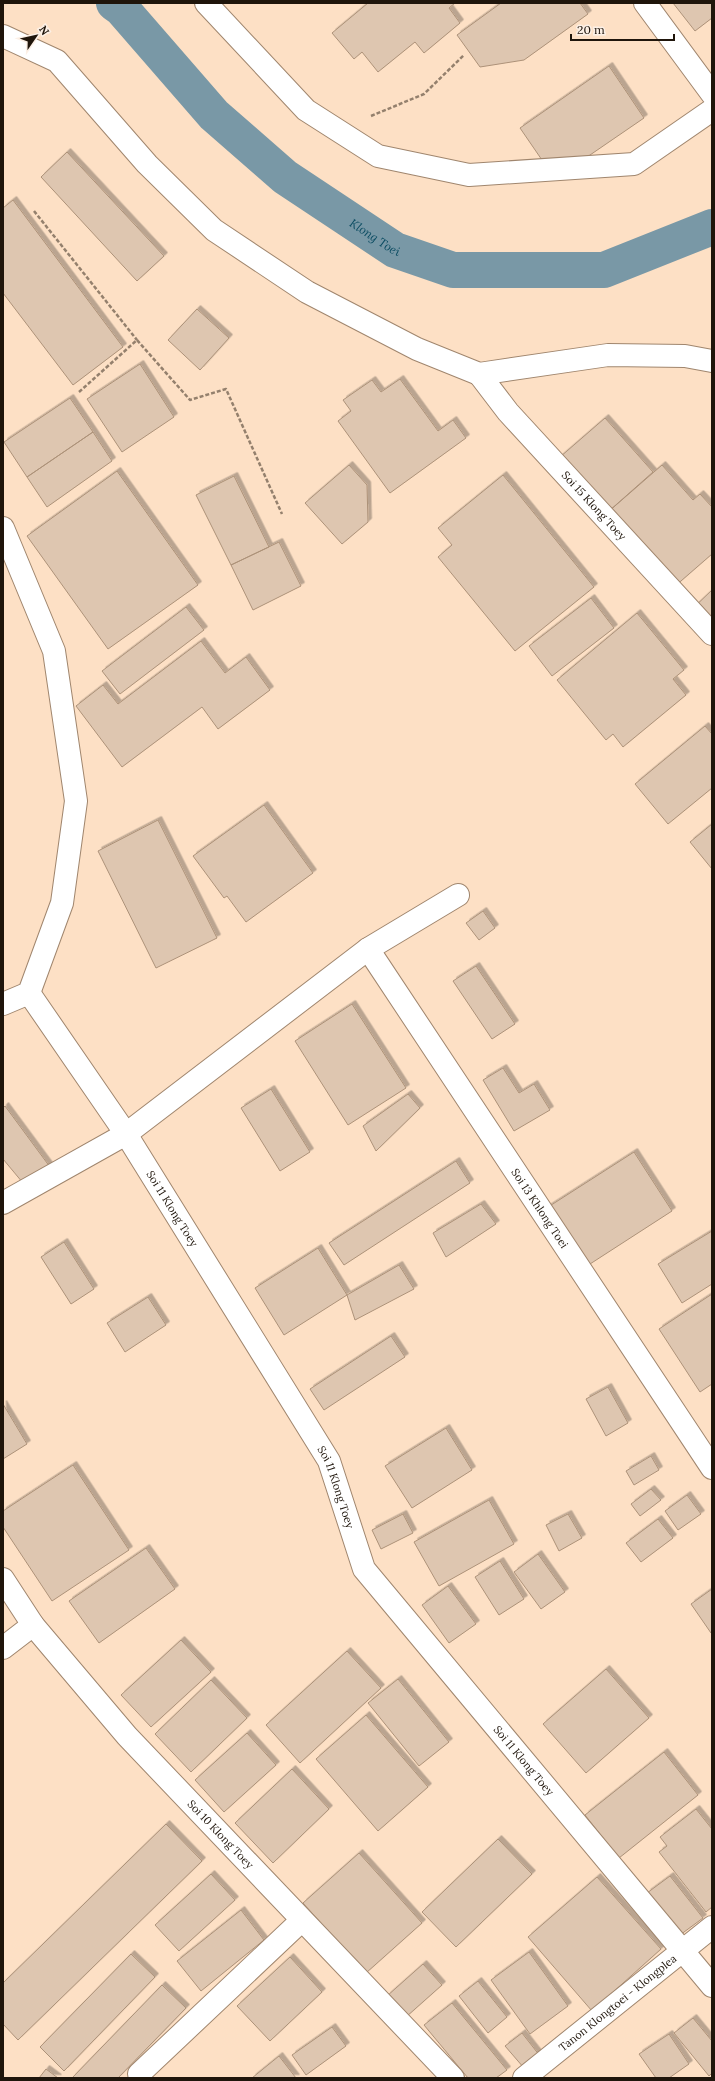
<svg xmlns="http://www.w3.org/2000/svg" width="715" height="2081" font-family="Lora,serif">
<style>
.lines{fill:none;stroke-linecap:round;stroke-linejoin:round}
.canal{stroke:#7998a6;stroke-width:36}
.building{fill:#dec6b0;stroke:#ad9279;filter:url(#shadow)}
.minor-casing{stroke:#a0866e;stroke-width:24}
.tertiary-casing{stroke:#a0866e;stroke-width:24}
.path{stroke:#94806d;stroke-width:2.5;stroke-dasharray:4 2;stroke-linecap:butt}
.minor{stroke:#fff;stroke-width:22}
.tertiary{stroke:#fff;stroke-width:22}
.labels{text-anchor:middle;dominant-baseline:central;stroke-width:3;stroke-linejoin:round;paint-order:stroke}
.street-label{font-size:11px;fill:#1f150b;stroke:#fcf0e6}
.water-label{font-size:12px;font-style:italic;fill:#0b4c62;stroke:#fcf0e6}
</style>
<defs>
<filter id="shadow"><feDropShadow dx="3.5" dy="-3.5" stdDeviation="0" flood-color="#0004"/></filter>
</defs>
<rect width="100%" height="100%" fill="#fde0c5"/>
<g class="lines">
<path class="canal" id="s1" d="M114,3L121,8L214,115L285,177L395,250L453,270H604L712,227"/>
</g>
<path class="building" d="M368,3H455L449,8L460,23L424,53L415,42L378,72L362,52L354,59L332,33Z
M501,3H580L588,14L524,60L480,67L457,35Z
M673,3H712V18L695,31Z
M609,66L644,118L555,179L520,128Z
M67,152L164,256L137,281L41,177Z
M13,200L123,347L73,385L3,293V208Z
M197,309L229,338L200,370L168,340Z
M140,364L174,417L122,452L87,399Z
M400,379L438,431L453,420L466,438L390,493L338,421L351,411L343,400L372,380L381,392Z
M70,398L93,432L27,477L4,442Z
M605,418L653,472L600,519L552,464Z
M93,432L112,461L47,507L27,477Z
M349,465L367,485L368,522L342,544L305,503Z
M662,465L693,500L700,494L712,507V554L666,594L600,519Z
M117,471L198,585L108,649L27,536Z
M503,475L594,587L515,651L438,557L452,545L438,528Z
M234,476L269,547L231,565L196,495Z
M279,542L301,586L253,610L231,565Z
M712,590V636L689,612Z
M591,598L614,628L552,676L529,646Z
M186,607L204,630L120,694L102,671Z
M637,613L684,670L673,679L686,695L623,747L613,734L606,740L557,680Z
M201,641L225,673L246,657L270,690L218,729L202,707L122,767L76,706L103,685L118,704Z
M705,726L712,734V788L668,824L635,784Z
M264,805L313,873L246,922L227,896L224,898L193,856Z
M158,820L217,938L156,968L98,851Z
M712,824V869L690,842Z
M483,911L495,928L479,940L466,923Z
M476,966L515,1024L492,1039L453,981Z
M352,1004L406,1088L348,1125L295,1041Z
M503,1068L519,1093L534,1084L550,1110L514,1131L483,1080Z
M271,1089L310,1152L280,1171L241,1108Z
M408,1094L420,1108L376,1151L363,1126Z
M5,1106L50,1167L23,1183L3,1159V1108Z
M634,1152L672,1211L590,1264L579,1248L573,1252L545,1209Z
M456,1161L470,1183L344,1265L329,1243Z
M481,1204L496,1224L446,1257L433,1233Z
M712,1231V1284L682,1303L658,1264Z
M64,1242L94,1289L71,1304L41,1257Z
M318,1248L347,1295L284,1335L255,1288Z
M399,1265L414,1289L355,1320L347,1295Z
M712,1294V1384L700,1392L659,1329Z
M148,1297L166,1325L125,1352L107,1323Z
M391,1336L405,1357L324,1410L310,1389Z
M608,1387L628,1423L606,1436L586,1399Z
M3,1404L27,1444L3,1459Z
M446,1428L472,1470L412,1508L385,1466Z
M651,1456L659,1470L634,1485L626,1471Z
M73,1465L129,1550L52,1601L3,1527V1511Z
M651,1489L661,1500L640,1516L631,1504Z
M687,1495L701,1514L678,1530L665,1511Z
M489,1500L514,1544L439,1586L414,1542Z
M403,1514L413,1533L381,1549L372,1530Z
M568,1514L582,1538L559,1551L546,1525Z
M658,1519L673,1538L641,1562L626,1543Z
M146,1548L175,1589L99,1643L69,1601Z
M538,1554L565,1592L541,1609L514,1572Z
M500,1561L524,1599L499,1615L475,1577Z
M448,1586L476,1624L449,1643L422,1605Z
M712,1589V1632L711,1633L691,1604Z
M181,1640L211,1672L151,1727L121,1695Z
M347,1651L381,1688L300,1763L266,1725Z
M606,1669L649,1718L586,1773L543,1724Z
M398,1679L449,1742L419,1766L368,1703Z
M211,1680L247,1718L191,1772L155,1734Z
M366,1715L428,1787L378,1831L316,1759Z
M247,1733L276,1765L224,1812L195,1780Z
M664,1752L698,1795L619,1858L585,1815Z
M292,1769L329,1809L273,1863L235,1823Z
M696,1809L712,1829V1907L706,1912L659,1852L667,1846L660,1837Z
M166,1824L202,1861L18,2040L3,2024V1983Z
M498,1839L532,1874L456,1947L422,1912Z
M359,1853L422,1923L366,1973L303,1903Z
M211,1874L235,1900L179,1951L155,1925Z
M670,1876L703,1918L680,1935L647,1893Z
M597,1877L661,1949L592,2011L528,1937Z
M241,1910L264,1940L201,1991L177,1961Z
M529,1952L568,2006L530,2034L491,1980Z
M131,1954L155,1977L64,2071L40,2047Z
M290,1957L322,1992L270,2041L237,2006Z
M423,1964L442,1985L406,2017L387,1996Z
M478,1981L507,2017L488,2033L459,1996Z
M162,1985L186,2008L118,2078H72Z
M452,2003L507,2070L496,2078H468L424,2025Z
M693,2018L712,2041V2073L709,2076L674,2033Z
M332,2027L346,2046L306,2075L292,2055Z
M522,2033L540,2056L524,2068L505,2046Z
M669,2034L689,2064L669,2078H656L639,2054Z
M279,2056L296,2078H252Z
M46,2069L58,2078H39Z"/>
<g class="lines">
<defs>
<g id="minor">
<path d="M206,3L306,110L378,156L469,175L634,164L712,110"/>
<path d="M3,36L57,61L147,164L214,230L307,292L417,349L479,374L608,355L685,356L712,361"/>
<path id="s2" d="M479,374L508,412L712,634"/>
<path d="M3,528L54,651L76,801L62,903L29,993L3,1004"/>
<path id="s3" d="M368,949L712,1468"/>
<path id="s4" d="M29,993L126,1134L329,1461L364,1569L712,1986"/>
<path d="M3,1203L126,1134L368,949L458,895"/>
<path id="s5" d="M3,1579L33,1625L127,1736L453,2078"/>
<path d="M3,1648L33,1625"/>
<path d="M139,2074L301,1921"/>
</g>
<g id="tertiary">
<path d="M645,3L712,94"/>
<path id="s6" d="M524,2078L712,1927"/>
</g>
</defs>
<use href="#minor" class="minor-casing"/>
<use href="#tertiary" class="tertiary-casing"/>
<path class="path" d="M371,116L424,94L464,55
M34,211L137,340
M79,392L137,340L190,400L226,389L282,514"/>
<use href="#minor" class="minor"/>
<use href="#tertiary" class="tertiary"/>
</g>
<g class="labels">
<g class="street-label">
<text stroke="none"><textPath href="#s2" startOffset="175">Soi 15 Klong Toey</textPath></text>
<text stroke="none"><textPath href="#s3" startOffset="311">Soi 13 Khlong Toei</textPath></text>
<text stroke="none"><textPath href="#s4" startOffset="259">Soi 11 Klong Toey</textPath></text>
<text stroke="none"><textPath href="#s4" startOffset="583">Soi 11 Klong Toey</textPath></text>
<text stroke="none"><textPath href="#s4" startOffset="919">Soi 11 Klong Toey</textPath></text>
<text stroke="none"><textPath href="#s5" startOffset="336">Soi 10 Klong Toey</textPath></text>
<text stroke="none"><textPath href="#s6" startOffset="120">Tanon Klongtoei - Klongplea</textPath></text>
</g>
<g class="water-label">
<text stroke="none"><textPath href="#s1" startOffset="353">Klong Toei</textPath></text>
</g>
</g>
<rect width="715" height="2081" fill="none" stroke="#1f150b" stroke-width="8"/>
<g transform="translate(36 36) rotate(56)" stroke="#fcf0e6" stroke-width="3" paint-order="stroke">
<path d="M0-3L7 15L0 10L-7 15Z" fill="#1f150b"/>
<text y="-6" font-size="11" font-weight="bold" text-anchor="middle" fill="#1f150b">N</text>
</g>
<path d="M571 34v6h103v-6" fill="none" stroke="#1f150b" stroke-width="2"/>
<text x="577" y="34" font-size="12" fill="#1f150b" stroke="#fcf0e6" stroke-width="3" paint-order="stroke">20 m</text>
</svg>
